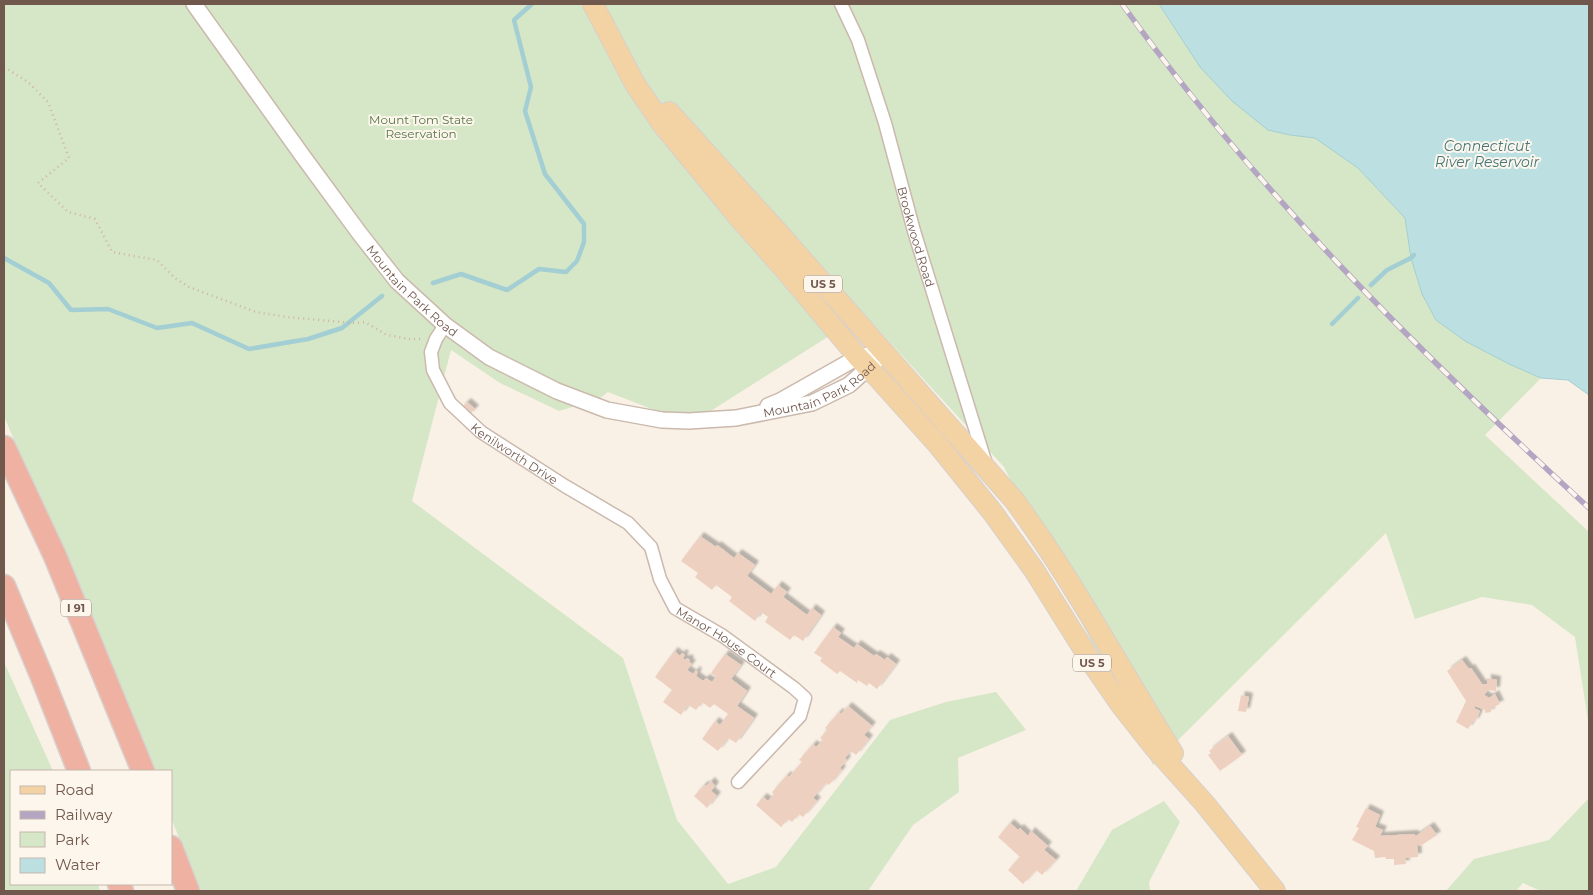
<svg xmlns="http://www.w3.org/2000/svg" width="1593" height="895" font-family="Montserrat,sans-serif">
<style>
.green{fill:#d5e7c6}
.water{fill:#bcdfe2;stroke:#a3ced3}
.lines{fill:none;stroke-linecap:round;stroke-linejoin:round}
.stream{stroke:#a3ced3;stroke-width:4.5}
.building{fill:#edd0c0;filter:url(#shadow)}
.minor-casing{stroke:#cbb9ad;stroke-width:15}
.tertiary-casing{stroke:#cbb9ad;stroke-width:18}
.primary-casing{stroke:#d7d0cd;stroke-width:22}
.motorway-casing{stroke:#d7d0cd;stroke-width:25}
.path{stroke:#d2b3a3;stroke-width:2.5;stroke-dasharray:1 4;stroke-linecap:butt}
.minor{stroke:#fff;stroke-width:12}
.tertiary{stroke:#fff;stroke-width:15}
.primary{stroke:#f3d2a4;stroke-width:20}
.motorway{stroke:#efb2a2;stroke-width:22}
.rail-casing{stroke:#b4a5c3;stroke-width:5.5}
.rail{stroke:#fdf6ec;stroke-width:4;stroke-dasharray:11;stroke-linecap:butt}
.labels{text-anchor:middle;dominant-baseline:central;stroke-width:4;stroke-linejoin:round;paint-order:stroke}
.shield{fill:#fdf6ec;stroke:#9b877d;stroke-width:1}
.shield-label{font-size:11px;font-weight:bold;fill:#71584d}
.park-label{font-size:12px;fill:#567646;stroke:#fdf6ec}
.street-label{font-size:12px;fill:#71584d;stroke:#fdf6ec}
.water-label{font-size:14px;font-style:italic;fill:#45767c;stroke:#fdf6ec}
</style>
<defs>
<filter id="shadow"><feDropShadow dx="4" dy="-4" stdDeviation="1" flood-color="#0004"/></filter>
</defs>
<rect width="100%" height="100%" fill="#faf1e6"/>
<path class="green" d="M4,4H1159L1200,67L1290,135L1315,137L1358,168L1405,218L1411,258L1422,294L1436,320L1465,341L1509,364L1541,378L1485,435L1589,532V727L1575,637L1532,605L1482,597L1415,619L1386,533L1153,765L1004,467L864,314L690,424L608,392L599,399L559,411L500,383L451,350L412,501L623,658L677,820L728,884L776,867L890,720L946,702L996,692L1026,730L958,758L959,792L913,825L868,891H201L171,818V771H152L4,416Z
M4,662L53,771H11V884H98L100,891H4Z
M1589,798V891H1541L1523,883L1516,891H1446L1474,859L1549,840Z
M1164,801L1180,822L1149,882L1150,891H1076L1112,830Z"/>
<path class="water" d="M1159,4H1589V395L1568,380L1541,378L1509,364L1465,341L1436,320L1422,294L1411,258L1405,218L1358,168L1315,138L1290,135L1268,130L1232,101L1200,67Z"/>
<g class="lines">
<path class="stream" d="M4,258L49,283L71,310L108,309L157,328L192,323L249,349L308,339L342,328L382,296
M433,283L461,274L507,290L539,269L566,272L577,261L584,242V224L545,174L525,111L531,87L514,20L532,4
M1371,285L1387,270L1411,258L1414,255
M1332,324L1358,298"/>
</g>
<path class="building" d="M467,402L475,409L469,415L461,408Z
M700,536L716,547L717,545L734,558L738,553L755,565L747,576L771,594L778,585L787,592L783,597L807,615L812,608L821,615L803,641L794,635L790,640L765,622L768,617L761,612L755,621L729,601L732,597L716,585L712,590L695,577L698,573L681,561Z
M833,627L841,633L838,637L854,648L857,644L874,656L876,654L885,660L887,657L896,664L877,689L869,683L867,686L858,680L857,683L840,671L837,674L820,661L822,658L814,653Z
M674,651L680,656L682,653L685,655L683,658L685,660L687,658L690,660L689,662L692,664L687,670L693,674L696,670L698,672L696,676L703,681L706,678L712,682L716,677L711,673L725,654L741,665L731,679L747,691L737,706L754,718L736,743L728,738L718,751L702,739L715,721L720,725L728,714L714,704L710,708L702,702L696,710L688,705L681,715L663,702L672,690L655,677Z
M1462,660L1469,669L1471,668L1482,684H1487V678L1497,680L1496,691L1488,690L1484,695L1489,698L1495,694L1500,704L1491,708V712L1485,713V710L1475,706L1474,708L1480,711L1475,722L1473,721L1468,729L1456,722L1466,701L1447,671Z
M1241,695L1249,697L1246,712L1238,711Z
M848,706L872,726L864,735L869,739L856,755L851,751L845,758L847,760L840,768L842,770L829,785L826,783L813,798L817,801L803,817L799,814L792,822L788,819L781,827L756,805L763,797L768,801L774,794L772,792L787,775L789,777L802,762L799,760L813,744L816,747L823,740L820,738L827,730L825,728L839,712L841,714Z
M1228,736L1242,755L1220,771L1208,755L1211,753L1209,751Z
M711,781L715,786L711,791L717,796L707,808L694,796L704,785L706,786Z
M1366,808L1380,815L1375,827L1383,830L1380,836L1414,834L1416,836L1430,826L1437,835L1420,846L1417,844L1418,857L1405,858L1406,864L1394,865V859H1386L1385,857L1375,858L1374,851L1352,840L1359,828L1356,827Z
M1010,823L1018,830L1020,828L1028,836L1031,831L1048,846L1044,850L1056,860L1042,875L1036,870L1023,884L1008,870L1020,857L998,837Z"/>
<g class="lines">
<defs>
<g id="minor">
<path id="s1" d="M841,4L858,40L885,123L914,231L986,464"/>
<path id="s2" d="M445,325L436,339L431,352L433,370L450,403L481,432L565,486L628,523L651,547L660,579L675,608L723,636L794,688L805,698L800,716L738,782"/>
</g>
<g id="tertiary">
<path id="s3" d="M194,4L302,155L360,234L397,281L445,325L489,357L557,391L607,410L662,420L689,421L736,418L812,403L849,385L876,361"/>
<path d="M768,406L780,401L858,357L868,355"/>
</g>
<path id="primary" d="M593,4L635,84L663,125L740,219L786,271L858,357L879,379L939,446L993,513L1034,570L1094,666L1121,705L1154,747L1205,804L1275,891
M669,112L776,230L1014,500C1073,580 1120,669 1173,753"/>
<path id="motorway" d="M4,447L55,556L143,771
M4,586L42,677L79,771
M171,847L188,891
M119,884L122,891"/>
</defs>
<use href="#minor" class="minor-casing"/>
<use href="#tertiary" class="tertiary-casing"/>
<use href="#primary" class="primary-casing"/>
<use href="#motorway" class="motorway-casing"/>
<path class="path" d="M4,67L28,82L48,102L69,158L38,183L68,212L95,219L112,252L157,260L175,278L189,287L256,312L287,317L352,323L365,322L387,335L409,339H422"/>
<use href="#minor" class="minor"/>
<use href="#tertiary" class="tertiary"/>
<use href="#primary" class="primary"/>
<use href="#motorway" class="motorway"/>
<defs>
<path id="rail" d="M1122,4C1256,191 1420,353 1589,508"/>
</defs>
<use href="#rail" class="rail-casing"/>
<use href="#rail" class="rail"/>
</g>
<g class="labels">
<g class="shield">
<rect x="804" y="275.5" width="38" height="17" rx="4"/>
<rect x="61" y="599.5" width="30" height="17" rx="4"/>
<rect x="1073" y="654.5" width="38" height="17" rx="4"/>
</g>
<g class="shield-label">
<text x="823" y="284">US 5</text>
<text x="76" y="608">I 91</text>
<text x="1092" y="663">US 5</text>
</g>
<g class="park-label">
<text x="421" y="119">Mount Tom State<tspan x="421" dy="14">Reservation</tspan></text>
</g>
<g class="street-label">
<text stroke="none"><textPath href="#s1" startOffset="245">Brookwood Road</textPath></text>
<text stroke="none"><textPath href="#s3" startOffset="361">Mountain Park Road</textPath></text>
<text stroke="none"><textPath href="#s3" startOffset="812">Mountain Park Road</textPath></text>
<text stroke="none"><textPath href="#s2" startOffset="168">Kenilworth Drive</textPath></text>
<text stroke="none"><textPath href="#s2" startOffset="462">Manor House Court</textPath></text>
</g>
<g class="water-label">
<text x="1487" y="146">Connecticut<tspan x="1487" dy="16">River Reservoir</tspan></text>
</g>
</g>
<rect width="1593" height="895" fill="none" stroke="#71584d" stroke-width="10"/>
<rect x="10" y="770" width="162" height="115" fill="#fdf6ec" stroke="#c5b7ac"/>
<rect x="20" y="786" width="25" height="8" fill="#f3d2a4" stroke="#c5b7ac"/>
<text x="55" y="795" font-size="15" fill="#71584d">Road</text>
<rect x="20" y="811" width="25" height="8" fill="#b4a5c3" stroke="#c5b7ac"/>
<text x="55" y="820" font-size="15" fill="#71584d">Railway</text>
<rect x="20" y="832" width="25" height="15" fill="#d5e7c6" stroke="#c5b7ac"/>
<text x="55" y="845" font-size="15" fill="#71584d">Park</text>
<rect x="20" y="858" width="25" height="15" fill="#bcdfe2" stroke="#c5b7ac"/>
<text x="55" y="870" font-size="15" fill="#71584d">Water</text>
</svg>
